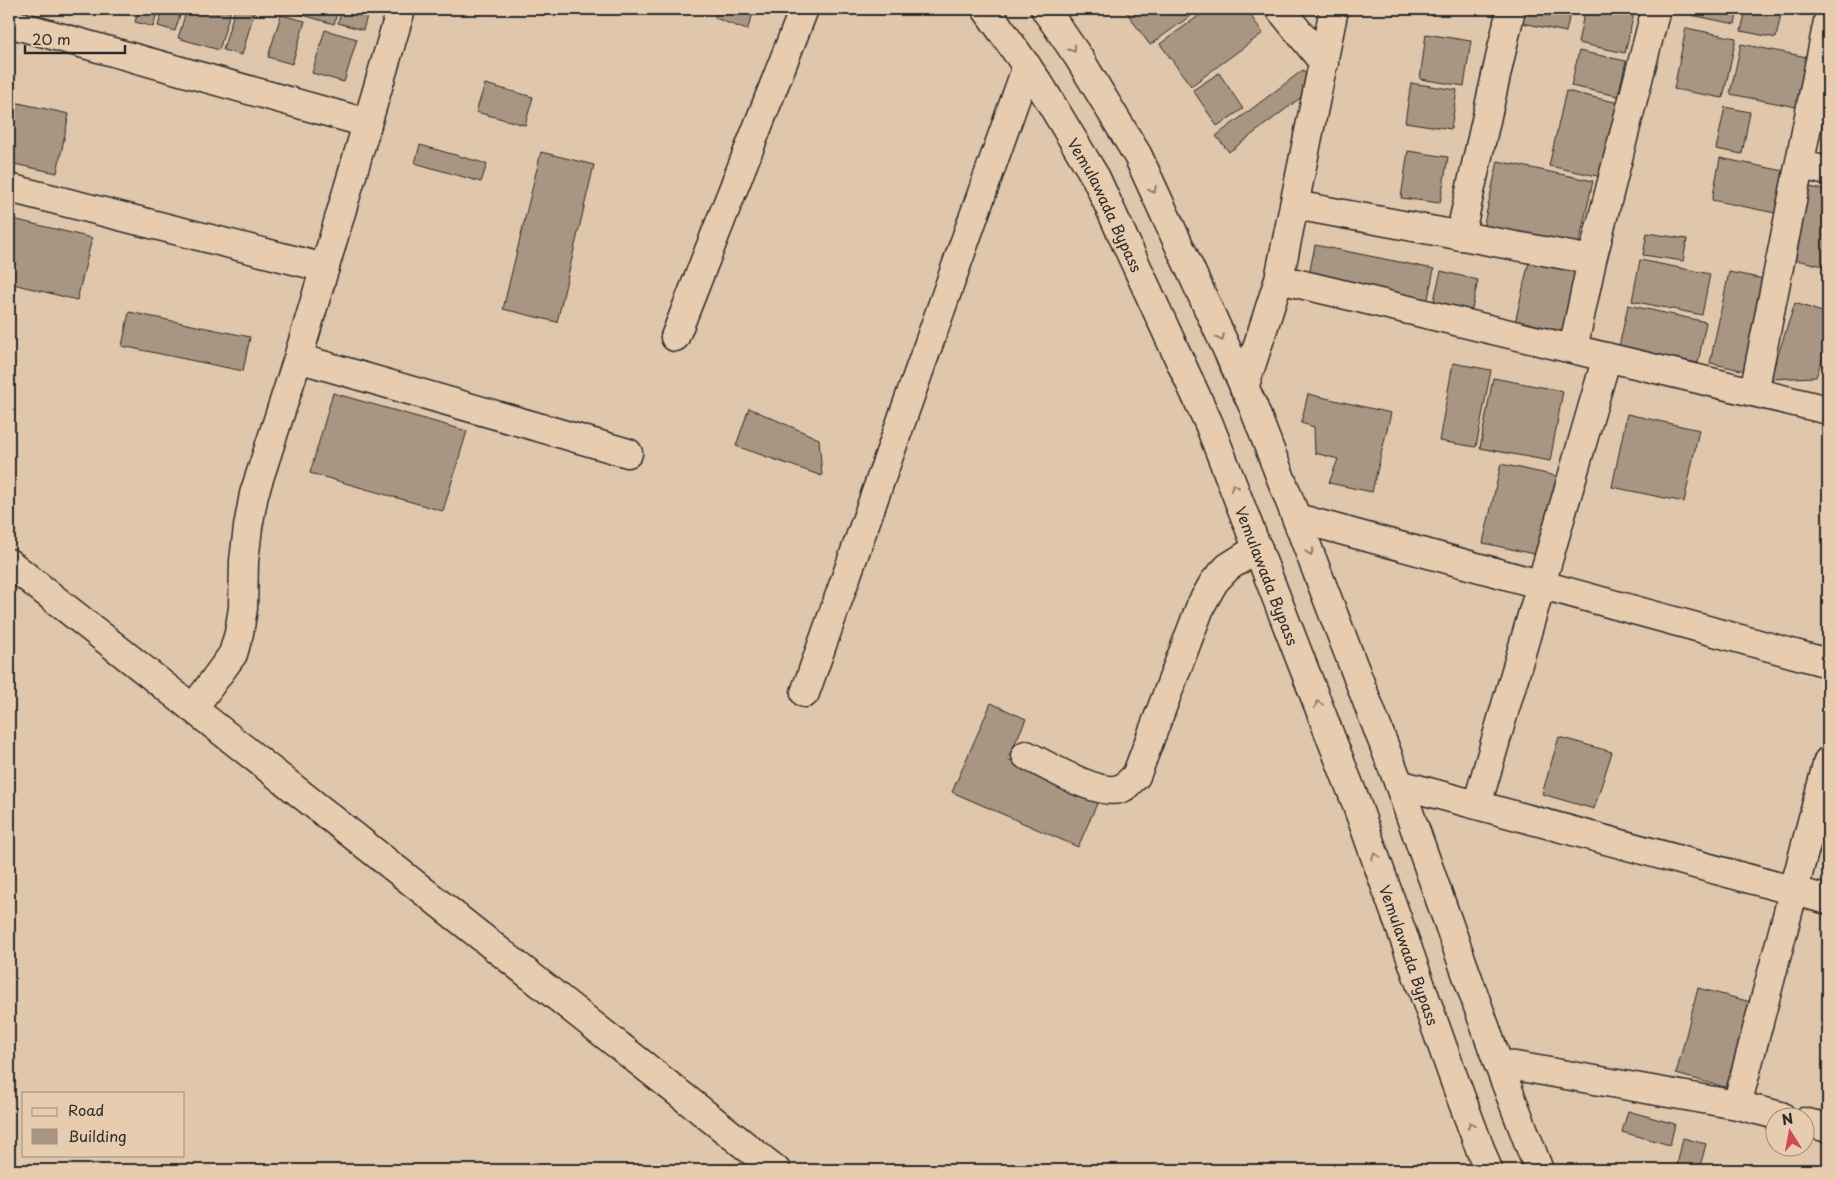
<svg xmlns="http://www.w3.org/2000/svg" width="1837" height="1179" font-family="'Playpen Sans',sans-serif">
<style>
.building{fill:#a89683;stroke:#2b2b2b}
.lines{fill:none;stroke-linecap:round;stroke-linejoin:round}
.minor-casing{stroke:#2b2b2b;stroke-width:31}
.major-casing{stroke:#2b2b2b;stroke-width:31}
.minor{stroke:#e8ccaf;stroke-width:28}
.major{stroke:#e8ccaf;stroke-width:28}
.oneway{stroke:#8a7c6d}
.labels{text-anchor:middle;dominant-baseline:central;stroke-width:4;stroke-linejoin:round;paint-order:stroke}
.street-label{font-size:15px;fill:#2b2b2b;stroke:#e8ccaf}
</style>
<rect width="100%" height="100%" fill="#e0c6aa"/>
<filter id="ink" filterUnits="userSpaceOnUse"><feTurbulence type="fractalNoise" baseFrequency=".02" numOctaves="2"/><feDisplacementMap in="SourceGraphic" scale="10" xChannelSelector="R" yChannelSelector="G"/><feConvolveMatrix kernelMatrix="1 2 1 2 8 2 1 2 1" color-interpolation-filters="sRGB"/></filter>
<g filter="url(#ink)">
<path class="building" d="M139,9H158L153,27L135,22Z
M163,9H182L175,31L158,26Z
M187,9H231L219,50L178,38Z
M235,9H255L242,55L223,50Z
M290,9H338L334,24L289,11Z
M342,9H369L363,30L338,23Z
M718,9H755L747,30L715,18Z
M1124,9H1200L1150,45Z
M1208,9H1246L1263,33L1191,86L1160,44Z
M1444,9H1481V14Z
M1521,9H1571L1566,32L1518,22Z
M1585,9H1635L1625,53L1578,43Z
M1692,9H1738L1735,24L1691,15Z
M1746,9H1782L1776,38L1741,31Z
M281,15L305,21L292,64L268,57Z
M1686,28L1736,38L1723,98L1674,89Z
M325,30L357,39L344,82L312,73Z
M1426,34L1471,41L1464,86L1420,79Z
M1741,44L1812,58L1801,108L1730,94Z
M1579,51L1626,61L1618,96L1571,86Z
M1303,70L1316,86L1229,152L1216,136Z
M1219,73L1243,109L1217,126L1193,90Z
M1411,83L1457,90L1451,129L1405,122Z
M485,84L533,97L525,125L476,112Z
M1566,91L1619,103L1602,177L1549,166Z
M9,101L69,114L57,173L9,163Z
M1725,107L1750,112L1742,154L1716,149Z
M420,145L487,164L481,182L415,163Z
M1408,151L1448,157L1440,203L1401,198Z
M541,152L594,165L557,322L503,309Z
M1720,158L1784,171L1775,213L1712,200Z
M1498,161L1593,181L1578,248L1483,228Z
M1810,187L1828,191V267L1792,259Z
M9,218L92,238L77,300L9,283Z
M1647,233L1687,239L1683,261L1643,255Z
M1315,245L1434,269L1427,304L1308,280Z
M1530,257L1584,269L1570,335L1515,323Z
M1640,260L1710,274L1702,315L1632,301Z
M1441,271L1478,280L1471,313L1433,304Z
M1729,272L1769,280L1750,372L1710,363Z
M1795,303L1828,314V342L1816,377L1770,379Z
M1628,305L1706,322L1698,363L1619,347Z
M129,312L250,337L243,371L122,346Z
M1453,363L1491,370L1476,447L1439,441Z
M1493,378L1563,391L1550,461L1480,448Z
M333,393L467,431L443,511L310,473Z
M1308,394L1391,413L1372,492L1329,483L1338,459L1315,453L1314,427L1301,423Z
M749,408L819,439L822,476L736,446Z
M1627,414L1699,430L1684,502L1612,487Z
M1501,464L1561,477L1543,556L1483,543Z
M991,703L1026,719L1008,759L1099,799L1078,847L952,792Z
M1559,737L1612,752L1594,809L1542,794Z
M1828,807V856L1816,853Z
M1698,988L1762,1005L1740,1091L1676,1074Z
M1628,1111L1675,1124L1670,1145L1622,1132Z
M1683,1138L1706,1144L1699,1170H1676Z"/>
<g class="lines">
<defs>
<path id="minor" d="M1280,9L1324,63
M9,23L367,123
M1800,165L1828,171
M9,188L325,268
M1295,205L1592,260
M1460,236L1511,9
M1279,279L1828,410
M675,337L804,9
M1573,349L1592,260L1656,9
M298,358L628,453
M1244,388L1279,279L1334,9
M1754,392L1828,21
M1297,518L1828,663
M9,563L776,1170
M805,693L1027,66
M193,709L233,654L239,633L243,608L244,561L248,527L254,494L298,358L401,9
M1026,755C1047,765 1103,800 1124,787C1128,784 1132,779 1136,776L1201,605L1214,582L1228,567L1258,548
M1399,784L1828,900
M1477,805L1607,357
M1498,1063L1737,1105L1781,1116
M1737,1105L1828,761
M1804,1122L1828,1128"/>
<g id="major">
<path id="s1" d="M986,9L1040,85L1096,178L1209,424L1355,800L1454,1079L1488,1170"/>
<path d="M1045,9L1079,58L1138,156L1253,406L1399,784L1498,1063L1539,1170"/>
</g>
</defs>
<use href="#minor" class="minor-casing"/>
<use href="#major" class="major-casing"/>
<use href="#minor" class="minor"/>
<use href="#major" class="major"/>
</g>
<defs><path id="oneway-chevron" d="M-2-3.5L2.5 0L-2 3.5" fill="none" stroke-width="1.6" stroke-linecap="round" stroke-linejoin="round" transform="scale(1.25)"/></defs>
<g class="oneway">
<use href="#oneway-chevron" transform="translate(1073 49) rotate(55)"/>
<use href="#oneway-chevron" transform="translate(1153 190) rotate(65)"/>
<use href="#oneway-chevron" transform="translate(1221 338) rotate(65)"/>
<use href="#oneway-chevron" transform="translate(1234 487) rotate(-112)"/>
<use href="#oneway-chevron" transform="translate(1310 552) rotate(69)"/>
<use href="#oneway-chevron" transform="translate(1318 704) rotate(-111)"/>
<use href="#oneway-chevron" transform="translate(1375 856) rotate(-110)"/>
<use href="#oneway-chevron" transform="translate(1471 1125) rotate(-111)"/>
</g>
</g>
<g class="labels">
<g class="street-label">
<text stroke="none"><textPath href="#s1" startOffset="230">Vemulawada Bypass</textPath></text>
<text stroke="none"><textPath href="#s1" startOffset="635">Vemulawada Bypass</textPath></text>
<text stroke="none"><textPath href="#s1" startOffset="1040">Vemulawada Bypass</textPath></text>
</g>
</g>
<rect width="1837" height="1179" fill="none" stroke="#e8ccaf" stroke-width="30"/>
<rect x="15" y="15" width="1807" height="1149" fill="none" stroke="#2b2b2b" stroke-width="2" filter="url(#ink)"/>
<rect x="22" y="1092" width="162" height="65" fill="#e8ccaf" stroke="#9c8c7a"/>
<rect x="32" y="1108" width="25" height="8" fill="#e8ccaf" stroke="#9c8c7a"/>
<text x="68" y="1116" font-size="15" fill="#2b2b2b">Road</text>
<rect x="32" y="1129" width="25" height="15" fill="#a89683" stroke="#9c8c7a"/>
<text x="68" y="1142" font-size="15" fill="#2b2b2b">Building</text>
<g transform="translate(1790 1132) rotate(349)"><circle r="24" fill="#e8ccaf" stroke="#9c8c7a"/>
<path d="M0-4L9 19L0 12L-9 19Z" fill="#d1495b"/>
<text y="-8" font-size="14" font-weight="bold" text-anchor="middle" fill="#2b2b2b">N</text>
</g>
<path d="M25 45v8h100v-8" fill="none" stroke="#2b2b2b" stroke-width="2.5"/>
<text x="32" y="45" font-size="15" fill="#2b2b2b" stroke="#e8ccaf" stroke-width="4" paint-order="stroke">20 m</text>
</svg>
